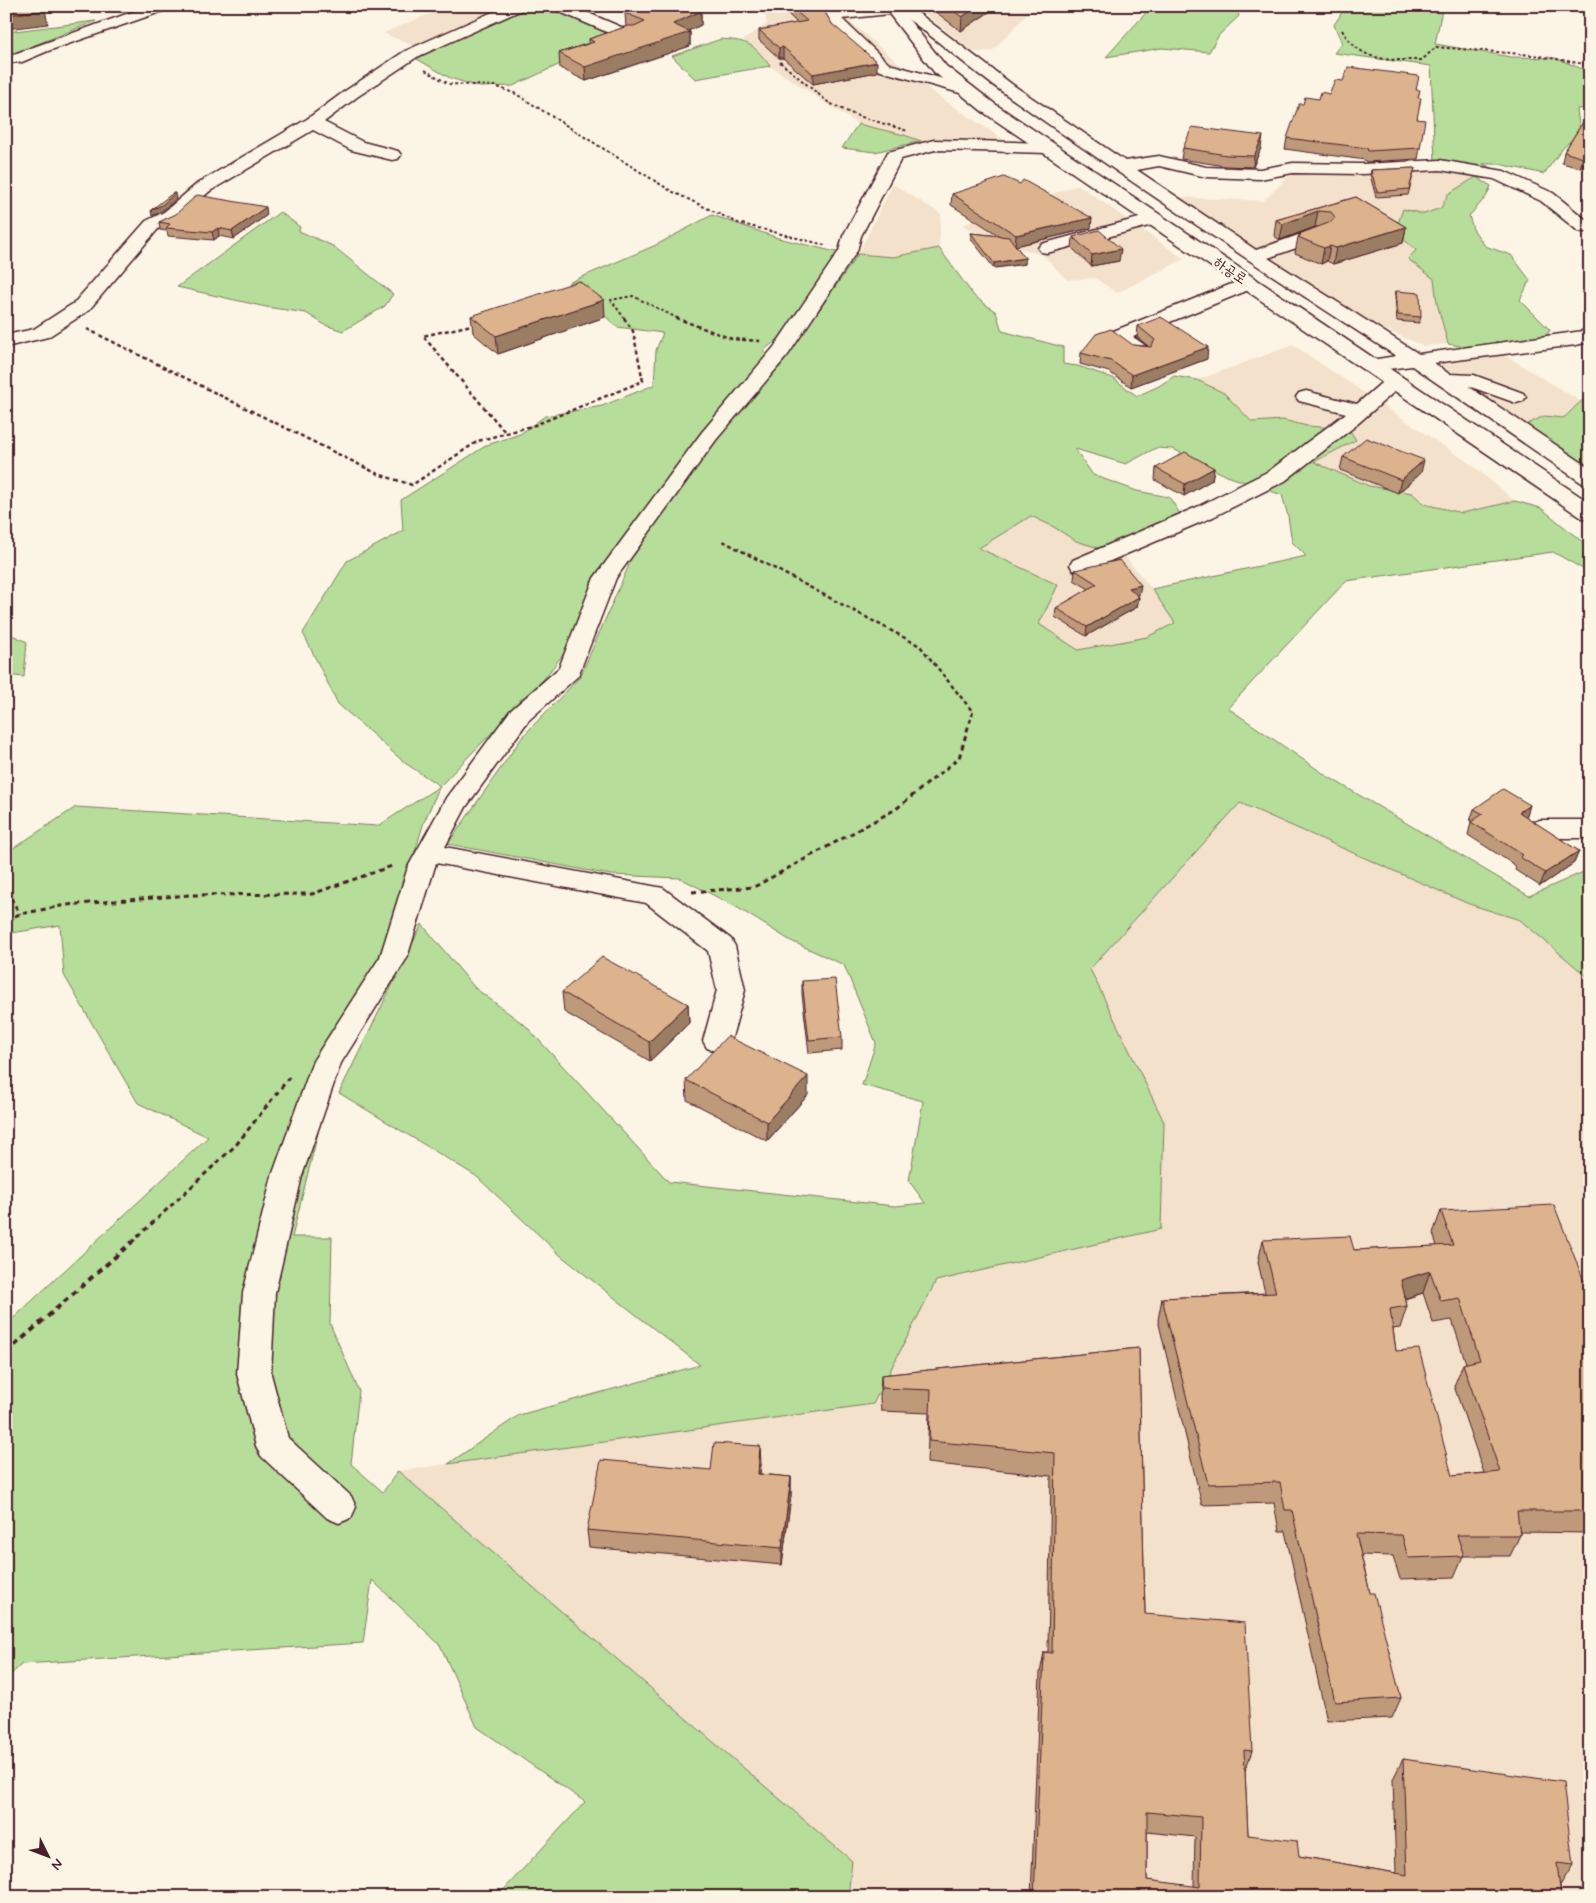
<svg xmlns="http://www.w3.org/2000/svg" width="1596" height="1903" font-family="Mynerve,'Poor Story',sans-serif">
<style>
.built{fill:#f3e1cb}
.green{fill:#b6dd99;stroke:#807e62;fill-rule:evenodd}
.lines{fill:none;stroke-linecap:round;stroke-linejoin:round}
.minor-casing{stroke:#4a1f2b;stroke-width:3}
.major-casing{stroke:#4a1f2b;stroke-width:3}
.path-far3{stroke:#4a1f2b;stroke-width:2;stroke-dasharray:3 2.5;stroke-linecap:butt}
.path-far2{stroke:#4a1f2b;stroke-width:2.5;stroke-dasharray:4 3;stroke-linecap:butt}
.path-far1{stroke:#4a1f2b;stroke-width:3;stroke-dasharray:5 4;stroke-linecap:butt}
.path{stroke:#4a1f2b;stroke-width:4;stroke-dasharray:6 5;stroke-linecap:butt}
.minor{fill:#fcf5e5;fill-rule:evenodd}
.major{fill:#fcf5e5;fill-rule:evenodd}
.wall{fill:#be9a7a;stroke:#4a1f2b;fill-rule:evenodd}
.shaded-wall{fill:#9b7d63;stroke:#4a1f2b}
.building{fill:#ddb38e;stroke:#4a1f2b;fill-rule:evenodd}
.labels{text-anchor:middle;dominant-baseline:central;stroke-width:5;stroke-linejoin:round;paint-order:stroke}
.far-street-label{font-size:15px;fill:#4a1f2b;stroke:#fcf5e5}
</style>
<rect width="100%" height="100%" fill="#fcf5e5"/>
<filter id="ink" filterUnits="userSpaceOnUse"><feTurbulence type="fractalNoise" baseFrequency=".02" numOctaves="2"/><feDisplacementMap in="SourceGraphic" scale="10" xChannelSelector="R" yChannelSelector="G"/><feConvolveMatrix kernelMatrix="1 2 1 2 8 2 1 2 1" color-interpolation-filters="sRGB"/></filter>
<g filter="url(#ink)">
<path class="built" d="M449,6H506L416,47L383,33Z
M763,6H841L847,19L935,94L1004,140L921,141L904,135L858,124L770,66L756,48L743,40L767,24Z
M915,6H1035L992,51L973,52Z
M1451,170L1476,177L1448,194L1441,208L1424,214L1416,250L1408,259L1434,279L1437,303L1448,344L1424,346L1362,320L1267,259L1179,197L1263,201L1292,173Z
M893,184L941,214L939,248L893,257L858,254Z
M1078,185L1184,259L1117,293L1095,278L1067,280L1043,255L994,241L962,225Z
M1293,345L1472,465L1515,501L1462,514L1424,504L1412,493L1369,486L1313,462L1356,440L1349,429L1307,426L1283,420L1252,422L1224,393L1197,380Z
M1501,353L1580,401L1574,410L1563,418L1544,416L1526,425L1433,365Z
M1031,516L1123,554L1152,589L1175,623L1147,637L1078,650L1039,624L979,548Z
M1240,803L1469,904L1520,920L1590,979V1897H848L852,1861L398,1471L872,1404L936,1281L1161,1229L1164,1122L1090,969Z"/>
<path class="green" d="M1152,6H1236L1239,16L1219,35L1209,52L1162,48L1106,57Z
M1346,6H1448L1442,10L1435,44L1511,57L1555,58L1590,72V108L1577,109L1580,132L1563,148L1544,174L1499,164H1483L1496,170L1435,162L1431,66L1334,53L1342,43L1334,25Z
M526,9L558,12L610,33L571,59L513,86L480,87L450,78L417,59L456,38Z
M96,21L12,54H6V32Z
M721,39C750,41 753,44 770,66L695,79L672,56Z
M858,124L904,135L921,141L875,152L842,148Z
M1476,177L1491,186L1486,197L1469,216L1473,229L1485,246L1511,255L1530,280L1520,300L1550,330L1545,339L1466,347L1448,344L1437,303L1434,279L1408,259L1416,250L1395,232L1403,209L1424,214L1441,208L1448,194Z
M280,212L300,227L299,231L333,246L393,294L385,306L343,331L325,325L306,313L266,307L177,287Z
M712,215L778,238L840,253L778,339L763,351L779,368L858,254L893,257L939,248L974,296L996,312L1002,331L1063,347V364L1078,366L1113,378L1137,396L1159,386L1174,376L1197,380L1224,393L1252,422L1283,420L1307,426L1349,429L1356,440L1314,462L1369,486L1412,493L1424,504L1462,513L1515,501L1541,508L1590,548V573L1553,552L1346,581L1228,708L1327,776L1529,896L1590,869V979L1520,920L1469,904L1240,803L1090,969L1164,1122L1161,1229L936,1281L873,1404L448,1464L519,1415L700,1365L560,1255L476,1176L339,1093L422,924L475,988L526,1026L669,1182L895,1206L925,1203L909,1181L923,1101L862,1085L876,1043L844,965L791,941L738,908L680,878L611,875L448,844L523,736L580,677L629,565L607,562L591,582L584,606L565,652L543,680L440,786L424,822L400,901L376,964L289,1130L318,1133L292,1237H332L330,1324L359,1391L351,1464L383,1492L398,1471L852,1861L848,1897H497L585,1802L477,1727L440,1645L372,1580L363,1643L22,1664L6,1679V1325L208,1137L138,1103L64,975L60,925L6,934V853L76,807L378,826L440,786L405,763L338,704L303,633L347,561L403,531L401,500L487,445L520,434L545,416L602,406L654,385L656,350L663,333L617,327L568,283L656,245ZM1156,448L1173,449L1227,476L1282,495L1288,516L1292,542L1306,556L1152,589L1175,623L1147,637L1078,650L1039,624L1058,585L979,548L1031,516L1052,526L1076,541L1105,550L1181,515L1169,497L1137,491L1093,475L1075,449L1126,464Z
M1590,396V464L1587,465L1561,452L1526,425L1544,416L1563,418C1573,411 1578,401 1590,396Z
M6,632L27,642L24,677L6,675Z"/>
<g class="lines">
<defs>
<path id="minor" d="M149,6H171L169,9L48,51L22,62L6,63V53L14,54Z
M506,6H526L524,9L417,57L357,97L324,122L363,142L398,151L401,155L398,159L392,160L351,150L313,130L210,191L176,220L158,229L88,311L48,337L6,347V335L34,329L74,303L146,221L164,212L198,183L307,119L345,91L405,51Z
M551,6H572L635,33L637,36L635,39H623L553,9Z
M615,6H642L656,10L659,13L656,16L651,18L617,9Z
M882,6H909L1013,85L1125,161L1159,156L1206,167L1260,169L1293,163L1362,164L1440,160L1504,171L1553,193L1590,223V231L1584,232L1578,231L1541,201L1494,179L1440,170L1362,174L1293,173L1260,179L1206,177L1159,166L1137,170L1256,250L1315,229L1321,228L1327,229L1330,233L1327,237L1268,258L1419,354L1590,330V342L1576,345L1434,363L1449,374L1474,375L1523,393L1526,397L1523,401L1516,403L1468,386L1590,468V484L1582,483L1412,366L1372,371L1365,369L1362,365L1365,361L1396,356C1264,271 1133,184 1004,93C968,68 935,37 899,13L842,19L889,64L973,87L975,90L973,93L967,95L877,70L821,15L824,12L829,10Z
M934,140L1048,143L1054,144L1057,148L1054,152L1048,153L935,150L901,159L861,236L857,251L788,355L716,440L616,578L578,676L528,721L466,807L445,847L663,888L731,939L735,946L745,990L731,1041L727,1048L717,1052L707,1048L703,1041L717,990L708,951L646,903L436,863L407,958L341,1063L302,1176L275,1293L271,1374L288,1438L351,1496L356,1507L351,1518L339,1523L327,1518L261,1456L256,1446L237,1374L243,1293L272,1176L313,1061L380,957L408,867L446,798L510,711L559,668L594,578L702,432L774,347L839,251L843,236L888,152Z
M1154,214L1160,215L1163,219L1160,223L1047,253L1041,252L1038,248L1041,244Z
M1249,277L1256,279L1258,283L1256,287L1133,337L1149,348L1152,352L1149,356C1135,360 1116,347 1108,336L1111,332Z
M1395,375L1402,377L1405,381L1402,385L1354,427L1285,481L1213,517L1089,570L1081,572L1073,570L1070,565L1073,560L1197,507L1269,471L1346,413L1299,401L1296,397L1299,393L1306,391L1357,404L1388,377Z
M1540,820H1590V838H1540L1531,835L1527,829L1531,823Z"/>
<path id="major" d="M883,6H898L946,66L995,104L1590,503V519L1582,518L983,112L934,72Z"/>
</defs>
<use href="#minor" class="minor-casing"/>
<use href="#major" class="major-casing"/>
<path class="path-far3" d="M1342,30C1361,63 1388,60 1422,60L1436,47L1533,55L1590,65
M780,62L829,103L855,115L908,131
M425,70L449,84L495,86L516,94L671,191L738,223L825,245
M625,319L611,300L633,296L679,319"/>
<path class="path-far2" d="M676,318L732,339L761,341
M476,324L423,336L506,433
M87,329L378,474L412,485L478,441L535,425L643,381L633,331L624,318
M723,541L920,646L973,712L969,725"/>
<path class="path-far1" d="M6,890L20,914
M692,892L754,887L896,809L959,758L969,724
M6,919L20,914L66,905L189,895L312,894L392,866
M131,1243L236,1145L292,1074"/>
<path class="path" d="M6,1353L132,1242"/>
<use href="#minor" class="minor"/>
<use href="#major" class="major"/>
</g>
<path class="wall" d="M784,6H821L832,24L877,72L813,84L783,58H779L759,40V30L797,23L789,15Z
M929,6H998L961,31L929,7Z
M701,11V25L688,31L690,32V46L586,81L560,68L559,53L589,43V39L626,27L625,13Z
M1416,90L1418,98L1417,119L1420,148L1418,159L1366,162L1365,160L1285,149L1287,138L1303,104L1319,99L1329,94Z
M1590,111V164L1580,168L1562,163L1564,152Z
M1183,148H1261L1253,167L1225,166L1181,159Z
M1415,168L1408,195L1376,197L1370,175L1371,170Z
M952,194L1091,228L1016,246L1025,258V264L994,268L971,239V233L1000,236L951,205Z
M1356,197L1406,227L1403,243L1333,264L1327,261L1321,264L1295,253L1298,237L1299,236V234L1318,227H1315L1280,240L1274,236L1276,220Z
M267,215L234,239L219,236L214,240L168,236L167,231L160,230L159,222Z
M1073,237L1119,261L1091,266L1072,248Z
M1396,291L1421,317L1419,323L1397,321L1395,297Z
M471,316L605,317L498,354L473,333Z
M1138,326L1207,359L1131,387L1109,372L1080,364L1081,353L1133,345L1148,346L1137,337Z
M1343,457L1421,473L1398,493L1340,470Z
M1156,468H1214L1212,480L1184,496L1155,480Z
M1075,570L1139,595H1137L1139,597L1137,607L1086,636L1055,617L1056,608L1089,589L1074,580Z
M1530,805L1526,817L1579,851L1574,863L1540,886L1515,870L1516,866L1468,835L1471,822L1470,821L1474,809Z
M802,981L842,1037V1050L809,1053L802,994Z
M562,992L688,1004L689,1023L650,1061L564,1012Z
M686,1080L808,1095L767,1141L687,1100Z
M1441,1211L1584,1281L1590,1280V1533L1520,1532V1535L1510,1556H1463L1454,1577L1400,1579L1393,1556L1361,1555L1370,1593L1401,1698L1392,1718L1327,1721L1285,1531H1279L1274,1503L1202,1505L1158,1320L1162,1298L1265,1293L1258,1262L1263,1240L1354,1250L1437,1246L1433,1233ZM1423,1293L1433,1323L1452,1320L1466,1363L1463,1364L1454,1386L1484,1473L1452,1476L1396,1351L1393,1329L1400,1328L1407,1306L1405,1299Z
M1139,1348L1145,1614L1252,1751L1245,1771L1248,1835L1299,1856L1396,1873L1393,1779L1403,1759L1573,1865L1561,1884H1560L1561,1897H1031L1040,1673L1044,1652H1048L1051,1476L927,1463L929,1413L881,1411L880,1398L881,1375ZM1147,1832L1195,1837L1194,1887L1147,1880Z
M761,1464L760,1474L791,1477V1495L782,1565L589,1547L587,1530L711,1470Z"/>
<path class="shaded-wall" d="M978,6H998L961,31L962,17Z
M45,10L48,24L6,29V15Z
M701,11V25L677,36L690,32V46L586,81L585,67L673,24Z
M783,47V58H779V48Z
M877,62V72L813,84V74Z
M1263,136L1261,148L1253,167L1254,156Z
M1590,155V164L1580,168L1583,158Z
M175,193L176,199L163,210L152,216L151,210Z
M266,207L267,215L234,239L232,231Z
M1318,211L1315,227L1280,240L1283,224Z
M1092,218L1091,228L1015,246L1016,235Z
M1406,227L1403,243L1333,264L1336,248Z
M218,228L219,236L214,240L212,232Z
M1330,246L1327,261L1321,264L1324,248Z
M1121,249L1119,261L1091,266L1092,255Z
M1025,258V264L994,268V263Z
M604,300L605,317L498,354L496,336Z
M1208,347L1207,359L1131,387L1132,375Z
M1424,460L1421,473L1398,493L1401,480Z
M1214,468L1212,480L1184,496L1185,484Z
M1141,585L1139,595L1128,597L1129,588Z
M1139,597L1137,607L1086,636L1087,627Z
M1530,805L1526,818L1519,812Z
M1579,851L1574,863L1540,886L1545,873Z
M688,1004L689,1023L650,1061L649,1042Z
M808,1076V1095L767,1141V1122Z
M1430,1271L1423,1293L1393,1302L1401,1280Z
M760,1446L761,1464L758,1492V1474Z
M791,1477V1495L782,1565V1548Z"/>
<path class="building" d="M6,6H44L45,10L6,15Z
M638,6H687L701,11L673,24L690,32L585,67L559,53L594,42L589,39L628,26H634L645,21L625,13Z
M790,6H821L832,24L877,62L813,74L783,47L779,48L759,30L807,21Z
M947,6H978L962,17Z
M1348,67L1419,76L1416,90H1420L1418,98H1421L1417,119L1425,120L1420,148L1368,151L1367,148L1287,138L1299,104H1303L1305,97L1319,99L1321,92L1329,94L1335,80L1343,81Z
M1590,111V155L1583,158L1564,152Z
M1192,127L1263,136L1254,156L1227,155L1183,148Z
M1415,168L1409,189L1377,192L1371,170Z
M1004,177L1020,184L1023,180L1092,218L1016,235L952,194Z
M173,193H175L162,205L151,210Z
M197,195L266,207L232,231L218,228L212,232L166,228L170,224L159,222L176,214Z
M1356,197L1406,227L1336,248L1330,246L1324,248L1298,237L1301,235L1299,234L1331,222L1335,217L1331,212L1318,211L1283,224L1276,220Z
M1099,230L1121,249L1092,255L1073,237Z
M971,233L1009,237L1025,258L994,263Z
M579,281L604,300L496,336L471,316Z
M1396,291L1420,293L1421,317L1398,315Z
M1161,317L1208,347L1132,375L1111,361L1081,353L1096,334L1111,329L1133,345L1151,347L1155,340L1138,326Z
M1366,438L1424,460L1401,480L1343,457Z
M1185,452L1214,468L1185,484L1156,468Z
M1120,560L1141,585L1129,588L1139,597L1087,627L1056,608L1097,584L1075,570Z
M1503,789L1530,805L1519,812L1579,851L1545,873L1520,857L1523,855L1471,822L1483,814L1474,809Z
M602,957L688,1004L649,1042L562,992Z
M835,979L842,1037L809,1040L802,981Z
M727,1036L808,1076L767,1122L686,1080Z
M1554,1205L1584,1281L1590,1280V1511H1517L1520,1535H1457L1464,1556L1408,1558L1402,1535L1356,1534L1370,1593H1374L1401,1698L1335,1702L1292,1510H1285L1280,1482L1208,1484L1162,1298L1276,1293L1263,1240L1350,1236L1354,1250L1453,1245L1441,1211ZM1430,1271L1441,1301L1460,1298L1480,1360L1463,1364L1500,1472L1452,1476L1419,1349L1396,1351L1390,1309L1407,1306L1401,1280Z
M1139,1348L1145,1614L1245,1623L1252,1751L1244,1750L1248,1835L1297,1841L1299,1856L1407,1875L1403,1759L1563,1782L1573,1865L1557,1863L1561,1897H1034L1044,1652L1052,1653L1055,1453L929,1441L931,1390L882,1388L881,1375ZM1147,1812L1201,1817L1200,1887L1147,1880Z
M714,1443L760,1446L758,1474L791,1477L782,1548L587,1530L601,1460L711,1470Z"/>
</g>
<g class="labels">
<g class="far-street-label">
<text transform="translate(1230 271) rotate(34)">하공로</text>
</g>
</g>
<rect width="1596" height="1903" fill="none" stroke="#fcf5e5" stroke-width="25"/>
<rect x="12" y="12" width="1571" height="1878" fill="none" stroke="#4a1f2b" stroke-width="2" filter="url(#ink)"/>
<g transform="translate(48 1856) rotate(132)" stroke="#fcf5e5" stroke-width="4" paint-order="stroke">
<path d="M0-4L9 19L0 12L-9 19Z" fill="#4a1f2b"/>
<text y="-8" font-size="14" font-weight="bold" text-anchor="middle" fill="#4a1f2b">N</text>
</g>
</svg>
